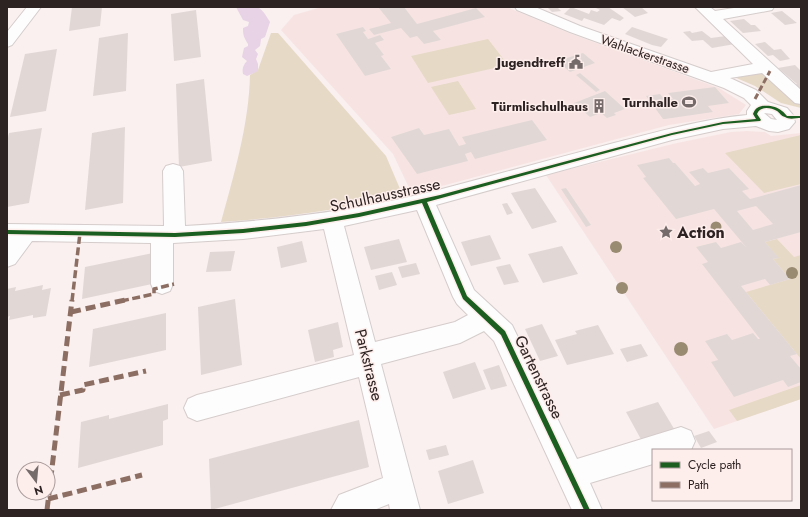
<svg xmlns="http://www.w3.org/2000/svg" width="808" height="517" font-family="Jost,sans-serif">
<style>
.built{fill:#f7e4e2}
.green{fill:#e6d9c6}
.water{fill:#e8d2e6}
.building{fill:#e1d8d6;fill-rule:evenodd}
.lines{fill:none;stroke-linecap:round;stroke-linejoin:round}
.minor-casing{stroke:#d5cccc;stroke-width:2}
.minor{fill:#fefdfd;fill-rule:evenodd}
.quiet-far2{stroke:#8d6e63;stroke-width:3;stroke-dasharray:6 3;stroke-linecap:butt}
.quiet-far1{stroke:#8d6e63;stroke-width:3.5;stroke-dasharray:8 3.5;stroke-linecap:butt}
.quiet{stroke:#8d6e63;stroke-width:5;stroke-dasharray:10 5;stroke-linecap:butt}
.cycleway-casing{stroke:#fdedeb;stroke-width:3}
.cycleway{fill:#1b5e20;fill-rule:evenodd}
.tree{fill:#998a72}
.labels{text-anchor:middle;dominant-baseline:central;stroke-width:3;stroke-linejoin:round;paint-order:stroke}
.far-street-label{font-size:13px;fill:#2d2322;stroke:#fdedeb}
.far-poi-label{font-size:13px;font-weight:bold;fill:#2d2322;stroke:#fdedeb;text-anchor:end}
.street-label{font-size:16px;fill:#2d2322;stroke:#fdedeb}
.poi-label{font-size:16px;font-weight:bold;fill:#2d2322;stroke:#fdedeb;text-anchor:start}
</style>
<rect width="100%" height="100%" fill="#f9f0ef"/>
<path class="built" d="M322,7H507L569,33L719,88L746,105L739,114L669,125L412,194L393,154L281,30L294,15Z
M747,131L765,132L771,136L801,133V399L714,429L546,175L677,143L731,132Z"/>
<path class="green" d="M271,33H278L386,156L403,196C342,209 282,218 221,222C234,175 249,124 250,75L258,70Z
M488,39L508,65L428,83L411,56Z
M759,72L770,76L801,104V108L781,103L755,86L734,77Z
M458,81L476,109L449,115L431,87Z
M801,135V184L764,193L725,153Z
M777,239L794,257L801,255V359L746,292L790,279L773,259L778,258L765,242Z
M801,385V399L737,421L729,410Z"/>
<path class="water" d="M236,7C258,7 258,2 270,22L265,37L261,39L260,46L255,50L258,54L256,59L258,64V71L247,76L243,74C242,69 243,65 247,61L242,57L244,48L248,46V44C244,37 243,36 243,28L248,26L249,22L243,20Z"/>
<path class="building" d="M72,7H102L100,26L69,31Z
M378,7H404L417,24L476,8L485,17L433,31L441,40L424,44L417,36L410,38L401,28L374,35L369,29L391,23Z
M547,7H557L561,11L552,12Z
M571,7L589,14L591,10L597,12L600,10L596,8L598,7H608L624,18L620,21L612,18L604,25L584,18L582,21L564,14Z
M622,7H641L648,13L635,17Z
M196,10L201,57L174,61L171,14Z
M782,11L797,23L785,25L771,13Z
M744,19L751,25H755L761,31L743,33L730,21Z
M363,27L366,31L363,32L368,39L380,35L384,40L375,43L384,55L381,56L391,69L365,76L336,34Z
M632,27L668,39L661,47L652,45L625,34Z
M690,31L692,33L702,31L711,38L726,36L735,44L712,48L703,40L692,41L683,32Z
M128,33L126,91L93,96L99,38Z
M765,42L774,50L781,49L790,59L780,61L773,55L768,56L755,44Z
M57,49L46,111L10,117L25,54Z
M583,53L595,63L570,72L557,61Z
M795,65L801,71V90L795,85L797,84L778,68Z
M580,73L600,90L596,92L576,75Z
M204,79L212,161L179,167L176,84Z
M715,87L729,103L708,106L713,112L665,119H663L646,96L660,94L665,100L673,99L668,93Z
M605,91L625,109L614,113L616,115L607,118L601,113L590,117L574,103Z
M532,120L547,140L475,159L471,152L465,154L468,161L417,174L391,137L419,128L424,135L449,129L459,146L466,144L462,137Z
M125,127L123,203L85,210L92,133Z
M42,128L29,203L7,207V141L9,133Z
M669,158L673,163H675L695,186L700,184L689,172L703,168L708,173L729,168L749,189L742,191L750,199L801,185V232L765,242L779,258L773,259L790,279L770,285L765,279L741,286L797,354L790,356L801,369V382L788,387L783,380L734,397L711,362L718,360L705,341L727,334L732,340L753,333L758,339H760L702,264L708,262L696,247L716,242L721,248L741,242L746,247L714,209L676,219L643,178L646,177L637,165ZM756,206L773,224L753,230L737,211Z
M535,188L557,222L532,229L511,193Z
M566,188L591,225L586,227L561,189Z
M507,203L513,213L507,215L502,204Z
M490,235L501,259L471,266L461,242Z
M399,239L407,262L371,270L364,247Z
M302,241L307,262L281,268L277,247Z
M562,246L578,274L543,283L528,254Z
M235,251L231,271L206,272L210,252Z
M153,253L152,284L82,299L85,267Z
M416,263L420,274L402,278L398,267Z
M510,264L519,282L504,285L496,267Z
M392,272L397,285L379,290L375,276Z
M43,285L42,290L51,288L46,316L33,318V315L9,320L10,316L7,317V289L16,287L15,291Z
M235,299L242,365L201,375L198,307Z
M166,313V350L89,367L93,329Z
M338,322L343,347L333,350L334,357L315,362L308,330Z
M542,324L558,356L540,361L525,329Z
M598,325L614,354L567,365L555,340L577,334L575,331Z
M641,344L648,356L627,362L620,349Z
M475,362L486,389L453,399L443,372Z
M499,365L507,386L491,390L483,370Z
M658,402L676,432L643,443L626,412Z
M168,404V419L163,421V445L78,468L81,422L109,415V419Z
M359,420L369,467L211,510L209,459Z
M709,431L717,442L701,448L694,436Z
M446,445L449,455L429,460L426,450Z
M473,460L484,493L448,504L438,471Z"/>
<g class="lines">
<defs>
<path id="minor" d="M27,7H41L12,45L7,47V32Z
M515,7H535L580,26L711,72L753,64L695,7H710L715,11L740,7H774L772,10L767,11L723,19L801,90V104L795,103L762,73L730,78L756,90L768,102L787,108L793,115L795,122L789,129L778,132L769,131L756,126L723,129L672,140L436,205L474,290L512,325L577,459L681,427L691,431L695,441L691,450H653V464L590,483L602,510H572L494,341L484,331L460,343L381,364L420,510H390L389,504L374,510H331L339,495L383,478L359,377L197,421L188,417L184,408L188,399L197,395L354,355L324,229L243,239L173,243V284L170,291L162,294L154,291L151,284V243L32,241L15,264L7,267V224L164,226L163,171L166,166L173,164L180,166L183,171L185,226C272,221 357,211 442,189C499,174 557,158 614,143C658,132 702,119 747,115V111L751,105L744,98L724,88L570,32L517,10ZM764,113L772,114L777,120L771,119ZM417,210L453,297L457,304L468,315L455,322L375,342L344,226Z"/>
</defs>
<use href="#minor" class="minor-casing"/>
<use href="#minor" class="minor"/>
<path class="quiet-far2" d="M755,99L770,71"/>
<path class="quiet-far1" d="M72,301L80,233
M121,301L154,294V289L174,284"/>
<path class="quiet" d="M71,312L125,300
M60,395L83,390V385L146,371
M48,499L142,475
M47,510L72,300"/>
<defs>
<path id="cycleway" d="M762,106C768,105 777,106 782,111C784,112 785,114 787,116H801V118C796,118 789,120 785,117C781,116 780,113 777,111C770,107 760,106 757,114L761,120L760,121L723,124L672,135L427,202L467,296L505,331L590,510H584L501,335L463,299L422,203L359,217L306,226L243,233L175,237L7,234V230L175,233L243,229L306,222L359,213L440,195L672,133L723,122L756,119L753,114C755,109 757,107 762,106Z"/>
</defs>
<use href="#cycleway" class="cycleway-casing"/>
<use href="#cycleway" class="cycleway"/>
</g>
<g class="tree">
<circle cx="716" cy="227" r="5.5"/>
<circle cx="616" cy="247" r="6"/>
<circle cx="792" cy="273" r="6"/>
<circle cx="622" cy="288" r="6"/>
<circle cx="681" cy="349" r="7"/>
</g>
<defs>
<symbol id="civic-bare" viewBox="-9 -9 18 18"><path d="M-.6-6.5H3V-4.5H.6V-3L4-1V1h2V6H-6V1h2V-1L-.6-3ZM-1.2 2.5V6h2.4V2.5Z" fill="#746b6a" stroke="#fdedeb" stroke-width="2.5" paint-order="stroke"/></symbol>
<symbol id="stadium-bare" viewBox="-9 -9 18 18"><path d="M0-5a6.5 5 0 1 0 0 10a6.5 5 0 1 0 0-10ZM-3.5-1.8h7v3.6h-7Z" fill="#746b6a" stroke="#fdedeb" stroke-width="2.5" paint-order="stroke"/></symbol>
<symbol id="building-bare" viewBox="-9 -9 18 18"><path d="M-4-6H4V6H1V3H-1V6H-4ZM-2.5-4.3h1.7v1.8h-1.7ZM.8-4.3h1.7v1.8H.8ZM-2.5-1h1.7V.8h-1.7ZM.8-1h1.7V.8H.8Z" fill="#746b6a" stroke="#fdedeb" stroke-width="2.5" paint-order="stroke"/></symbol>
<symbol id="sight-bare" viewBox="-9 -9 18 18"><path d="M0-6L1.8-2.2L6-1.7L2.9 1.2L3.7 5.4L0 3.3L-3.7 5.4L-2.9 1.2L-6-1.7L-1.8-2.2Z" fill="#746b6a" stroke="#fdedeb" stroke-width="2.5" paint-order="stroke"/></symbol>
</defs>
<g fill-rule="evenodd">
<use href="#civic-bare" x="566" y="52" width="20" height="20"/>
<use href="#stadium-bare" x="679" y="92" width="20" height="20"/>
<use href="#building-bare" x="589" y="96" width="20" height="20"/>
<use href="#sight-bare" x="656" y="222" width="20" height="20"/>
</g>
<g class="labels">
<g class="far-street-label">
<text transform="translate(645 54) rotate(19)">Wahlackerstrasse</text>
</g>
<g class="far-poi-label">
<text x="565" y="62">Jugendtreff</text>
<text x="678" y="102">Turnhalle</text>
<text x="588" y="106">Türmlischulhaus</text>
</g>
<g class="street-label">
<text transform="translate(385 195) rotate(-12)">Schulhausstrasse</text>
<text transform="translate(369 365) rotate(76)">Parkstrasse</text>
<text transform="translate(539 377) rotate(64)">Gartenstrasse</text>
</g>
<g class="poi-label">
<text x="677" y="232">Action</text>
</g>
</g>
<rect width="808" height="517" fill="none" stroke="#2d2322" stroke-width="16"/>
<rect x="652" y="449" width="140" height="52" fill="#fdedeb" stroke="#aa9c9b"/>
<rect x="660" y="462" width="20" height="6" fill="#1b5e20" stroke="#aa9c9b"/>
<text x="688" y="469" font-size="12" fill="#2d2322">Cycle path</text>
<rect x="660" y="482" width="20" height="6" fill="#8d6e63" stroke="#aa9c9b"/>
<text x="688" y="489" font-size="12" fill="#2d2322">Path</text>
<g transform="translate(36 481) rotate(164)"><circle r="19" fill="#fdedeb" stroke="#aa9c9b"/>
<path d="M0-3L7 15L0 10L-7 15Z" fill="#746b6a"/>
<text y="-6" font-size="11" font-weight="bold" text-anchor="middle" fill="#2d2322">N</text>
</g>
</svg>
